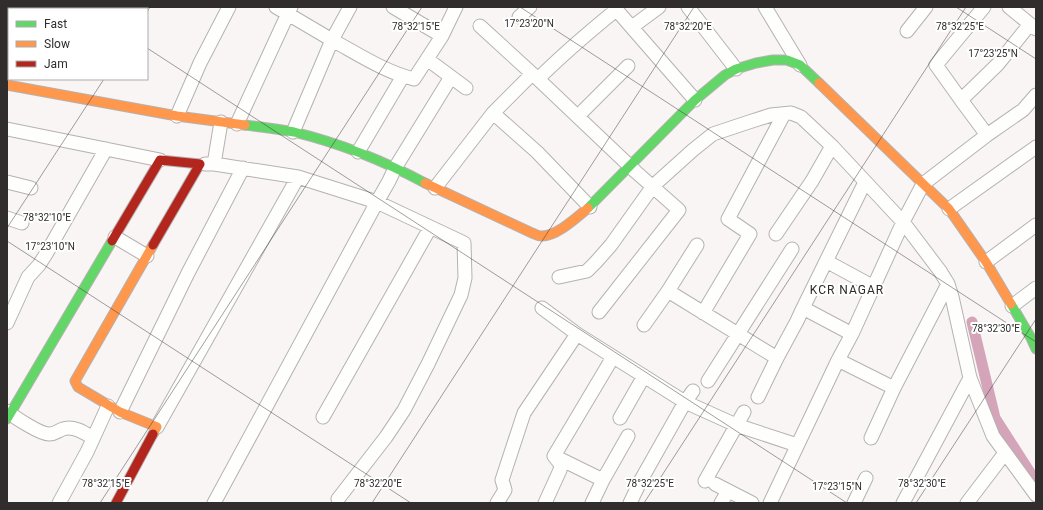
<svg xmlns="http://www.w3.org/2000/svg" width="1043" height="510" font-family="Roboto,sans-serif">
<style>
.lines{fill:none;stroke-linecap:round;stroke-linejoin:round}
.canal{stroke:#d4a4b8;stroke-width:11}
.street-casing{stroke:#b5b2b1;stroke-width:15}
.fast-casing{stroke:#b5b2b1;stroke-width:11}
.slow-casing{stroke:#b5b2b1;stroke-width:11}
.jam-casing{stroke:#b5b2b1;stroke-width:11}
.street{stroke:#fefefd;stroke-width:13}
.fast{stroke:#63d668;stroke-width:9}
.slow{stroke:#ff974d;stroke-width:9}
.jam{stroke:#b3261e;stroke-width:9}
.ticks{fill:none;stroke:#302d2c;stroke-width:1;stroke-opacity:0.45}
.labels{text-anchor:middle;dominant-baseline:central;stroke-width:4;stroke-linejoin:round;paint-order:stroke}
.neighbourhood-label{font-size:12px;letter-spacing:1px;fill:#2f2a27;stroke:#fff}
.ticks-label{font-size:10px;text-anchor:middle;fill:#302d2c;stroke:#fff;stroke-width:4;stroke-linejoin:round;paint-order:stroke}
</style>
<rect width="100%" height="100%" fill="#f9f5f4"/>
<g class="lines">
<path class="canal" d="M972,322L995,418L1036,482"/>
<defs>
<path id="street" d="M276,7L332,40L293,132
M350,7L332,40C358,54 385,72 414,79L442,36L456,7
M393,7L442,36
M614,7L695,100
M688,7L736,69
M765,7L800,65
M1009,7L1036,29
M519,17L530,7
M480,26L538,79L636,172L679,210L599,312
M632,27L659,7
M907,31L926,7
M427,59L466,88
M538,79C563,54 589,32 616,10
M961,100L936,65L984,7
M493,113L537,152L590,207
M177,116L200,63L229,7
M578,116L628,66
M237,124L291,7
M7,129L160,160
M987,135L961,100L998,64L1030,24
M358,152L403,76
M205,164H214L221,122
M214,164L298,177L377,202L464,243L465,278L461,295L428,364L404,410L386,437L338,499
M7,182L31,188
M435,188L493,113L532,74
M949,209L1036,147
M7,218L22,223
M776,234L812,181L832,146
M115,237L147,256
M826,261L874,287
M986,262L1036,225
M559,277L587,271L596,262L611,245L653,186L693,150L713,134L749,122L771,115L791,113L801,117L832,146L903,222L940,271L948,284L952,297L970,378L993,436L1036,495
M668,291L697,245
M1012,306L1036,288
M542,308L577,334
M803,308L865,182
M703,313L750,234L728,219L784,114
M7,323L28,277L39,265L46,254L106,149
M644,325L668,291L777,358L797,321L803,308L852,334
M838,360L894,388L948,284
M708,381L792,249
M758,397L777,358
M7,411C14,417 40,434 49,434C56,434 57,431 63,429C73,425 85,433 93,438
M120,412L188,273L243,168
M323,417L430,228
M620,418L644,376
M157,427L298,177
M871,438L894,388
M554,456L603,480
M705,481L744,412
M715,484L752,503
M59,503L87,452L108,406
M214,503L377,202L389,181L395,168L451,77
M497,503L505,490L502,480L524,413L577,334L685,402L736,425L797,445
M545,503L560,470L561,465L554,456L613,357
M592,503L603,480L628,436
M630,503L641,480L685,402L693,391
M721,503L728,491
M770,503L838,360L852,334L903,222L923,184L987,135L1023,110L1036,95
M854,503L866,478
M903,503L970,378
M967,503L1005,453"/>
<path id="fast" d="M245,125C261,127 278,129 294,132C339,143 384,161 425,183
M588,208L695,100L725,75L736,69L756,63L773,60H787L800,65L819,83
M1011,304L1031,338L1036,349
M7,419L112,241"/>
<path id="slow" d="M819,83L949,209L986,262L1011,304
M7,85L177,116L245,125
M425,183L532,233C535,234 538,236 541,236C556,237 577,217 588,208
M153,434L157,427L120,412L78,387L75,381L153,245"/>
<path id="jam" d="M112,241L160,160L200,164L153,245
M116,503L153,434"/>
</defs>
<use href="#street" class="street-casing"/>
<use href="#fast" class="fast-casing"/>
<use href="#slow" class="slow-casing"/>
<use href="#jam" class="jam-casing"/>
<use href="#street" class="street"/>
<use href="#fast" class="fast"/>
<use href="#slow" class="slow"/>
<use href="#jam" class="jam"/>
</g>
<path class="ticks" d="M83,7L86,9M520,7L1036,342M956,7L1036,59M147,12L150,7M147,48L847,503M7,228L104,79M7,241L411,503M100,503L422,7M372,503L694,7M644,503L966,7M916,503L1036,319"/>
<g class="labels">
<g class="neighbourhood-label">
<text x="847" y="290">KCR NAGAR</text>
</g>
</g>
<g class="ticks-label">
<text x="529" y="27">17°23'20"N</text>
<text x="416" y="30">78°32'15"E</text>
<text x="688" y="30">78°32'20"E</text>
<text x="960" y="30">78°32'25"E</text>
<text x="993" y="57">17°23'25"N</text>
<text x="47" y="221">78°32'10"E</text>
<text x="50" y="250">17°23'10"N</text>
<text x="996" y="332">78°32'30"E</text>
<text x="106" y="487">78°32'15"E</text>
<text x="378" y="487">78°32'20"E</text>
<text x="650" y="487">78°32'25"E</text>
<text x="922" y="487">78°32'30"E</text>
<text x="837" y="490">17°23'15"N</text>
</g>
<rect width="1043" height="510" fill="none" stroke="#302d2c" stroke-width="16"/>
<rect x="8" y="8" width="140" height="72" fill="#ffffff" stroke="#acabab"/>
<rect x="16" y="21" width="20" height="6" fill="#63d668" stroke="#acabab"/>
<text x="44" y="28" font-size="12" fill="#302d2c">Fast</text>
<rect x="16" y="41" width="20" height="6" fill="#ff974d" stroke="#acabab"/>
<text x="44" y="48" font-size="12" fill="#302d2c">Slow</text>
<rect x="16" y="61" width="20" height="6" fill="#b3261e" stroke="#acabab"/>
<text x="44" y="68" font-size="12" fill="#302d2c">Jam</text>
</svg>
